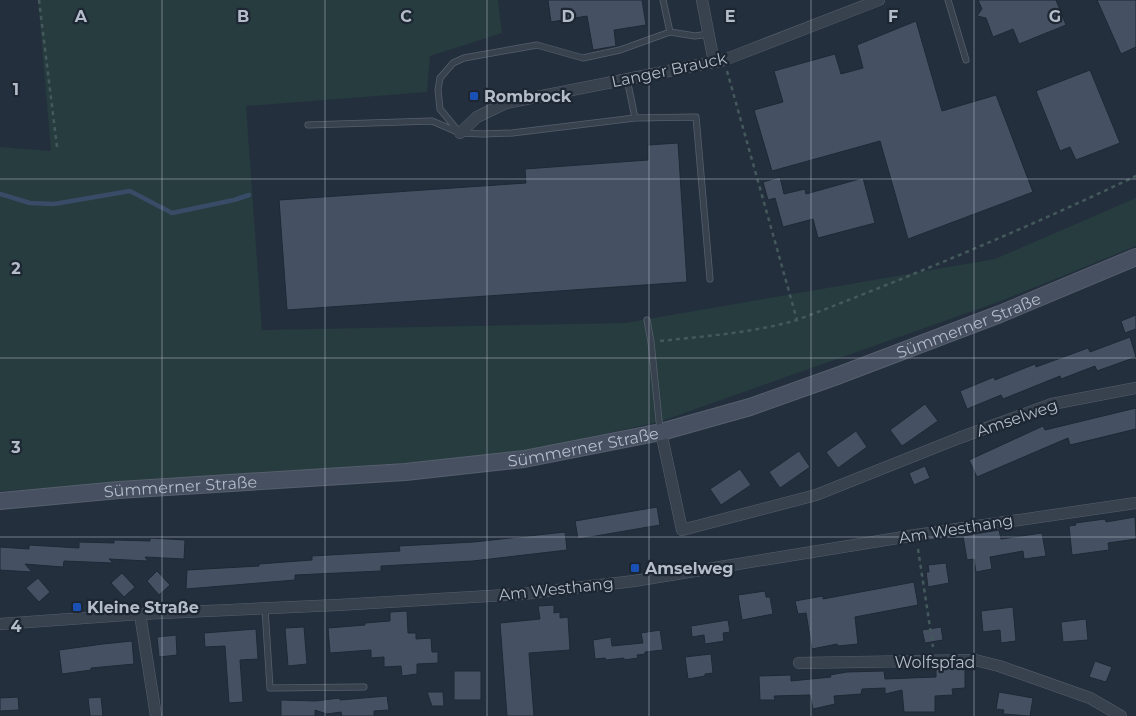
<svg xmlns="http://www.w3.org/2000/svg" width="1136" height="716" font-family="Montserrat,sans-serif">
<style>
.green{fill:#263c3f}
.lines{fill:none;stroke-linecap:round;stroke-linejoin:round}
.stream{stroke:#394c67;stroke-width:4.5}
.building{fill:#455162;stroke:#1f2835}
.service-casing{stroke:#565f6c;stroke-width:7}
.minor-casing{stroke:#565f6c;stroke-width:12}
.secondary-casing{stroke:#565f6c;stroke-width:18}
.path{stroke:#44595c;stroke-width:2.5;stroke-dasharray:4 4;stroke-linecap:butt}
.service{stroke:#38414e;stroke-width:5.5}
.minor{stroke:#38414e;stroke-width:11}
.secondary{stroke:#465061;stroke-width:16}
.grid{fill:none;stroke:#b4bcc9;stroke-width:1;stroke-opacity:0.55}
.transit-dot{fill:#1a4fb4;stroke:#1d2633;stroke-width:2}
.labels{text-anchor:middle;dominant-baseline:central;stroke-width:4.5;stroke-linejoin:round;paint-order:stroke}
.street-label{font-size:16px;fill:#b4bcc9;stroke:#1d2633}
.poi-label{font-size:16px;font-weight:bold;fill:#b4bcc9;stroke:#1d2633;text-anchor:start}
.grid-label{font-size:16px;text-anchor:middle;font-weight:bold;fill:#b4bcc9;stroke:#1d2633;stroke-width:4.5;stroke-linejoin:round;paint-order:stroke}
</style>
<rect width="100%" height="100%" fill="#242f3e"/>
<path class="green" d="M38,0H498L502,33L430,56L427,92L246,106L262,330L625,323L995,259L1136,198V246L1001,301L659,422L524,451L416,462L214,477L0,491V147L51,151Z"/>
<g class="lines">
<path class="stream" d="M0,194L30,203L54,204L130,191L172,213L234,200L249,195"/>
</g>
<path class="building" d="M548,0H642L646,25L614,30L616,46L593,50L587,16L551,22Z
M978,0H1056L1066,25L1019,44L1013,29L993,37L986,18L977,16L982,9Z
M1097,0H1136V47L1121,54Z
M916,21L942,111L996,95L1033,192L908,239L880,141L772,171L754,110L783,102L774,71L835,54L841,74L863,68L857,45Z
M1090,70L1120,143L1076,160L1070,147L1060,151L1036,91Z
M678,143L687,282L287,310L279,200L526,183L525,169L648,160V145Z
M780,177L784,194L805,189L806,194L863,178L875,223L818,238L813,219L783,227L775,198L768,200L763,182Z
M1136,315V329L1125,333L1121,321Z
M1130,337L1136,357L1097,371L1095,366L1061,379L1060,376L1003,399L1001,395L967,409L960,391L994,377L995,380L1035,364L1036,367L1088,348L1090,352Z
M925,404L938,421L902,446L890,430Z
M1136,408V429L1070,445L1068,438L977,477L969,460L1043,426L1045,430Z
M856,431L867,447L838,468L826,452Z
M799,451L810,467L780,488L769,472Z
M925,466L930,478L914,485L909,473Z
M740,469L751,485L721,505L710,489Z
M657,507L660,525L578,539L575,521Z
M1135,517L1136,539L1108,543L1109,550L1072,555L1069,526L1076,525L1075,523L1105,519L1106,522Z
M999,530L1001,539L1042,533L1046,556L1024,559L1023,551L990,557L992,569L976,572L974,559L967,560L963,536Z
M565,532L567,550L473,561L381,566V571L295,575V580L186,589L187,570L259,566V564L312,560V556L400,551L399,546L474,542Z
M150,538L185,540L184,559L145,557L148,561L109,559L113,563L64,561L63,567L25,564L32,572L0,570V547L29,549V545L79,548V542L114,543V540L150,541Z
M946,563L949,583L928,587L926,572H929L928,565Z
M157,571L170,585L159,595L147,581Z
M122,573L135,587L124,597L111,583Z
M38,578L50,592L39,602L26,588Z
M914,582L918,605L855,617L858,644L838,646L837,644L812,649L806,613L798,614L795,601L823,596V599Z
M765,591L766,597H770L773,614L742,620L738,595Z
M554,605V613L560,612V618L568,617L570,650L529,653L534,716H507L500,623L540,619L538,606Z
M1013,607L1016,641L1001,643L1000,630L983,632L981,611Z
M407,611L408,633H416V639L431,638L432,652H438V663L417,664V674L402,676L401,666L384,667V657L371,658V650L330,653L328,628L365,625V623L390,621V612Z
M1086,619L1088,640L1063,642L1061,622Z
M728,620L730,632L723,633L724,641L705,644L704,635L692,637L691,626Z
M304,627L307,664L288,666L285,628Z
M941,627L943,640L925,643L922,630Z
M256,629L258,659L240,660L243,702L229,703L225,646L205,647L204,633Z
M660,630L663,650L645,652V654L637,655L638,658L624,660V658L606,660L605,658L595,659L593,640L611,637L612,646L643,643L641,633Z
M176,635L177,655L159,657L157,637Z
M132,641L134,664L91,668V670L62,674L59,650L103,644Z
M711,654L713,673L705,674V676L688,679L685,657Z
M1095,661L1112,667L1106,682L1089,677Z
M936,668H965V688L952,689L953,695L935,696V712H904L902,690L885,694V688L862,689L861,694L834,696L835,704L813,709L810,695L774,696L775,700H760L759,676L791,675V681L831,677L830,675L847,672L884,671L885,679L936,677Z
M454,671H481V700H454Z
M427,692H443L444,706H432Z
M999,692L1033,698L1030,716L1003,714L1004,710L996,709Z
M387,696L389,710L374,711V716H342L341,712L327,714L315,710V716H281V700L315,701L340,698V700Z
M18,697L19,710L0,711V698Z
M101,697L103,716H90L88,698Z"/>
<g class="lines">
<defs>
<path id="service" d="M663,0L670,32L695,36L709,34
M948,0L966,60
M627,79L635,118
M308,125L432,121L460,133L483,134L512,133L635,118L696,117L710,279
M459,132L440,109L438,90L440,78L453,63L464,58L537,45L583,58L620,50L670,32
M647,320L651,342L660,430
M265,608L270,688L364,687"/>
<path id="minor" d="M702,0L714,62
M460,133L477,117L506,103L724,60L879,0
M661,432L682,530L816,495L959,438L1052,404L1136,388
M140,614L156,716
M0,624L140,614L338,605L523,594L634,581L916,535L1136,503
M799,663L975,660L999,666L1090,698L1121,716"/>
<g id="secondary">
<path id="s1" d="M0,501L119,490L405,472L524,459L661,432L750,407L837,376L1000,314L1136,257"/>
</g>
</defs>
<use href="#service" class="service-casing"/>
<use href="#minor" class="minor-casing"/>
<use href="#secondary" class="secondary-casing"/>
<path class="path" d="M39,0L57,147
M727,71L797,320
M660,341C706,336 752,333 797,320C912,276 1025,229 1136,176
M918,549L933,647"/>
<use href="#service" class="service"/>
<use href="#minor" class="minor"/>
<use href="#secondary" class="secondary"/>
</g>
<path class="grid" d="M162,0V716M325,0V716M487,0V716M649,0V716M811,0V716M974,0V716M0,179H1136M0,358H1136M0,537H1136"/>
<g class="transit-dot">
<rect x="469" y="91" width="10" height="10" rx="2.5"/>
<rect x="630" y="563" width="10" height="10" rx="2.5"/>
<rect x="72" y="602" width="10" height="10" rx="2.5"/>
</g>
<g class="labels">
<g class="street-label">
<text transform="translate(669 70) rotate(-12)">Langer Brauck</text>
<text stroke="none"><textPath href="#s1" startOffset="991">Sümmerner Straße</textPath></text>
<text transform="translate(1017 418) rotate(-19)">Amselweg</text>
<text stroke="none"><textPath href="#s1" startOffset="586">Sümmerner Straße</textPath></text>
<text stroke="none"><textPath href="#s1" startOffset="181">Sümmerner Straße</textPath></text>
<text transform="translate(956 529) rotate(-9)">Am Westhang</text>
<text transform="translate(556 589) rotate(-6)">Am Westhang</text>
<text x="935" y="662">Wolfspfad</text>
</g>
<g class="poi-label">
<text x="484" y="96">Rombrock</text>
<text x="645" y="568">Amselweg</text>
<text x="87" y="607">Kleine Straße</text>
</g>
</g>
<g class="grid-label">
<text x="81" y="22">A</text>
<text x="243" y="22">B</text>
<text x="406" y="22">C</text>
<text x="568" y="22">D</text>
<text x="730" y="22">E</text>
<text x="893" y="22">F</text>
<text x="1055" y="22">G</text>
<text x="16" y="95">1</text>
<text x="16" y="274">2</text>
<text x="16" y="453">3</text>
<text x="16" y="632">4</text>
</g>
</svg>
